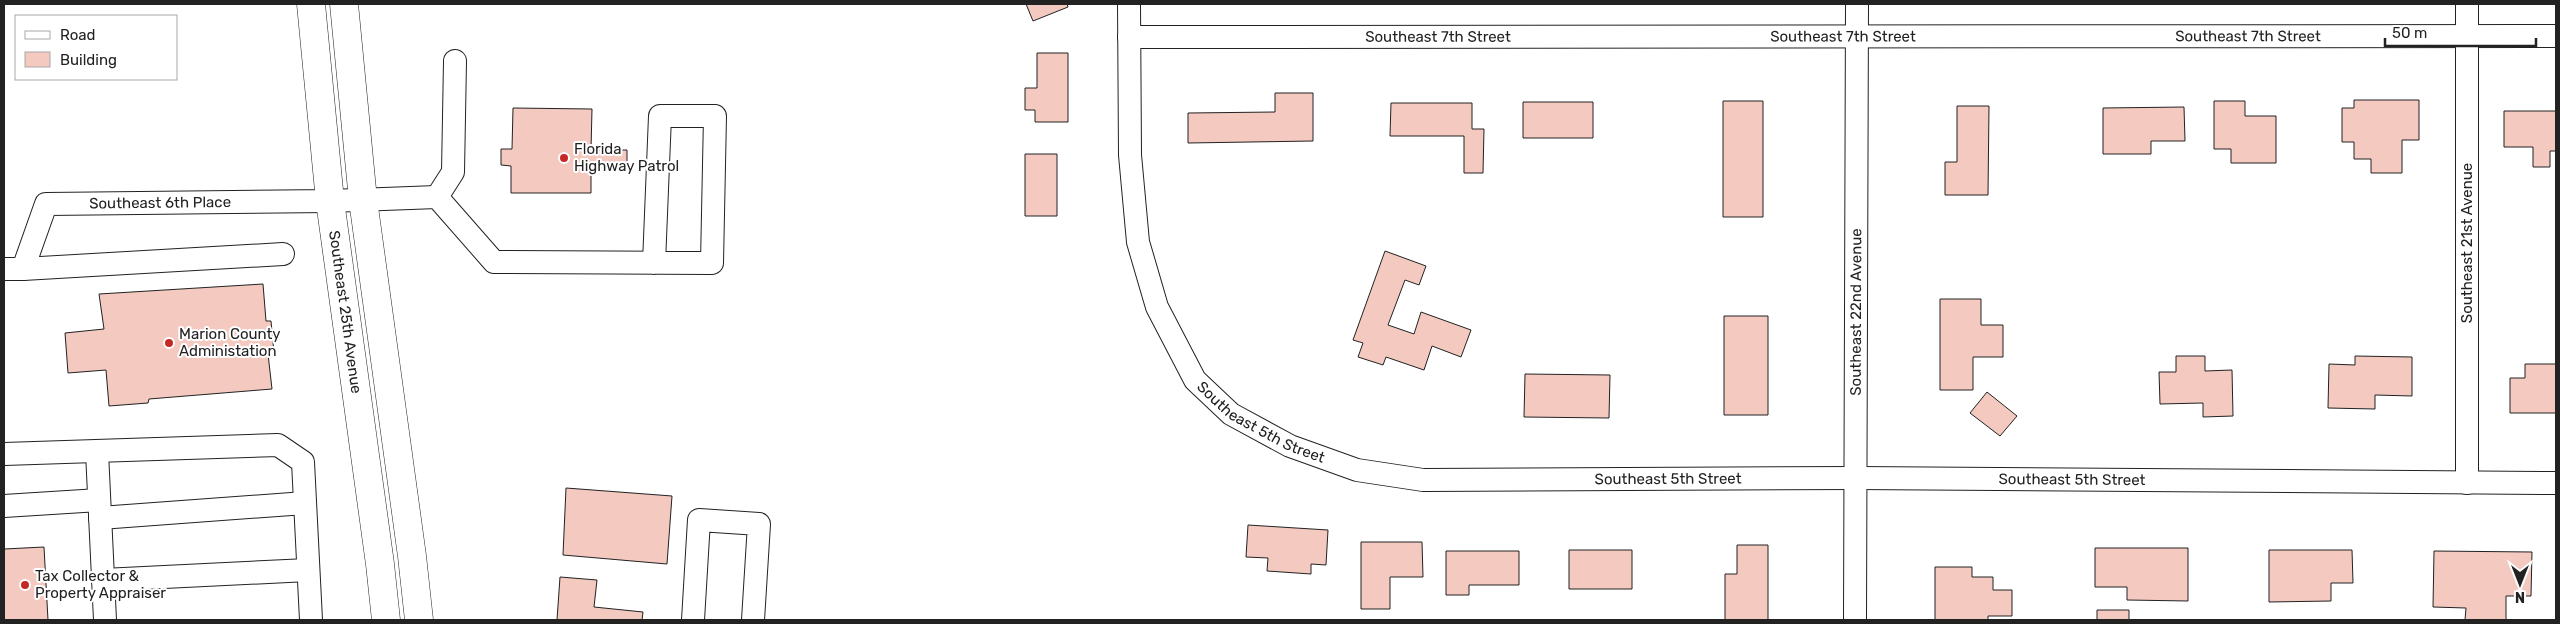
<svg xmlns="http://www.w3.org/2000/svg" width="2560" height="624" font-family="Rubik,sans-serif">
<style>
.building{fill:#f3c9c0;stroke:#222}
.lines{fill:none;stroke-linecap:round;stroke-linejoin:round}
.minor-casing{stroke:#222;stroke-width:24}
.major-casing{stroke:#222;stroke-width:29}
.minor{stroke:#fff;stroke-width:22}
.major{stroke:#fff;stroke-width:28}
.poi-dot{fill:#c62828;stroke:#fff;stroke-width:2}
.labels{text-anchor:middle;dominant-baseline:central;stroke-width:4;stroke-linejoin:round;paint-order:stroke}
.street-label{font-size:15px;fill:#222;stroke:#fff}
.poi-label{font-size:15px;fill:#222;stroke:#fff;text-anchor:start}
</style>
<rect width="100%" height="100%" fill="#fff"/>
<path class="building" d="M1026,4H1067L1068,7L1033,21Z
M1037,53H1068V122H1035V110H1025V88H1037Z
M1275,93H1313V141L1188,143V113L1275,112Z
M2354,100H2419V140H2402V173H2371V159H2354V142H2342V108H2354Z
M1723,101H1763V217H1723Z
M2214,101H2245V116H2276V163H2231V149H2214Z
M1523,102H1593V138H1523Z
M1391,103H1472V129H1484L1483,173H1464V136H1390Z
M1957,106H1989L1988,195H1945V162H1957Z
M2184,107L2185,141H2151V154H2103V108Z
M513,108L592,109L591,150H627V168L591,167V193H511V166L501,165V149H512Z
M2504,111H2556V151H2550V167H2533V147H2504Z
M1025,154H1057V216H1025Z
M1385,251L1426,266L1419,285L1405,280L1388,325L1414,334L1421,312L1471,330L1461,357L1432,346L1424,370L1386,357L1383,365L1358,357L1363,343L1353,340Z
M263,284L266,321H271L274,353L268,354L272,389L149,399L148,403L109,406L106,370L68,373L65,333L104,329L99,294Z
M1940,299H1981V325H2003V357H1973V390H1940Z
M1724,316H1768V415H1724Z
M2176,356H2205V371L2232,370L2233,416L2203,417V403L2160,404L2159,372H2176Z
M2355,356L2412,357V396L2375,395V409L2328,408L2329,364L2355,365Z
M2525,364H2556V413H2510V378H2525Z
M1525,374L1610,375L1609,418L1524,417Z
M1987,392L2017,416L2000,436L1970,413Z
M566,488L672,496L667,564L563,555Z
M1248,525L1328,530L1326,565L1311,564V574L1267,571L1268,558L1246,557Z
M1361,542H1422L1423,577H1390V609H1361Z
M1737,545H1768V620H1725V574H1737Z
M44,547L48,620H4V549Z
M2095,548H2188V601L2127,600V587H2095Z
M1569,550H1632V589H1569Z
M2269,550H2352L2353,583H2331V601L2269,602Z
M1446,551H1519V585H1469V595H1446Z
M2434,551L2532,552L2531,596H2506V620H2465L2466,608L2433,607Z
M1935,567H1972V577H1993V590H2012V616H1988V620H1935Z
M560,577L597,580L594,607L643,612L642,620H557Z
M2097,610H2129V620H2097Z"/>
<g class="lines">
<defs>
<g id="minor">
<path id="s1" d="M1129,4L1130,155L1138,242L1157,307L1195,380L1231,414L1290,446L1357,470L1423,480L1857,478L2556,483"/>
<path id="s2" d="M1129,37L2556,36"/>
<path d="M437,197L453,172L455,61"/>
<path id="s3" d="M4,269H23L46,204L330,201L437,197L494,262L712,263L715,116H660L654,263"/>
<path d="M23,269L283,254"/>
<path d="M97,452L105,620"/>
<path d="M4,454L278,445L303,462L311,620"/>
<path d="M2467,483V4"/>
<path d="M4,506L99,500"/>
<path d="M100,518L305,503"/>
<path d="M103,580L308,570"/>
<path d="M693,620L699,520L759,524L753,620"/>
<path id="s4" d="M1855,620L1857,4"/>
</g>
<g id="major">
<path id="s5" d="M311,4L330,201L380,564L386,620"/>
<path d="M344,4L363,200L412,556L419,620"/>
</g>
</defs>
<use href="#minor" class="minor-casing"/>
<use href="#major" class="major-casing"/>
<use href="#minor" class="minor"/>
<use href="#major" class="major"/>
</g>
<g class="poi-dot">
<circle cx="564" cy="158" r="5"/>
<circle cx="169" cy="343" r="5"/>
<circle cx="25" cy="585" r="5"/>
</g>
<g class="labels">
<g class="street-label">
<text stroke="none"><textPath href="#s2" startOffset="309">Southeast 7th Street</textPath></text>
<text stroke="none"><textPath href="#s2" startOffset="714">Southeast 7th Street</textPath></text>
<text stroke="none"><textPath href="#s2" startOffset="1119">Southeast 7th Street</textPath></text>
<text stroke="none"><textPath href="#s3" startOffset="202">Southeast 6th Place</textPath></text>
<text transform="translate(2467 243) rotate(-90)">Southeast 21st Avenue</text>
<text stroke="none"><textPath href="#s5" startOffset="310">Southeast 25th Avenue</textPath></text>
<text stroke="none"><textPath href="#s4" startOffset="308">Southeast 22nd Avenue</textPath></text>
<text stroke="none"><textPath href="#s1" startOffset="468">Southeast 5th Street</textPath></text>
<text stroke="none"><textPath href="#s1" startOffset="888">Southeast 5th Street</textPath></text>
<text stroke="none"><textPath href="#s1" startOffset="1292">Southeast 5th Street</textPath></text>
</g>
<g class="poi-label">
<text x="574" y="149">Florida<tspan x="574" dy="17">Highway Patrol</tspan></text>
<text x="179" y="334">Marion County<tspan x="179" dy="17">Administation</tspan></text>
<text x="35" y="576">Tax Collector &amp;<tspan x="35" dy="17">Property Appraiser</tspan></text>
</g>
</g>
<rect width="2560" height="624" fill="none" stroke="#222222" stroke-width="10"/>
<rect x="15" y="15" width="162" height="65" fill="#ffffff" stroke="#a7a7a7"/>
<rect x="25" y="31" width="25" height="8" fill="#ffffff" stroke="#a7a7a7"/>
<text x="60" y="40" font-size="15" fill="#222222">Road</text>
<rect x="25" y="52" width="25" height="15" fill="#f3c9c0" stroke="#a7a7a7"/>
<text x="60" y="65" font-size="15" fill="#222222">Building</text>
<g transform="translate(2520 584) rotate(180)" stroke="#ffffff" stroke-width="4" paint-order="stroke">
<path d="M0-4L9 19L0 12L-9 19Z" fill="#222222"/>
<text y="-8" font-size="14" font-weight="bold" text-anchor="middle" fill="#222222">N</text>
</g>
<path d="M2385 38v8h151v-8" fill="none" stroke="#222222" stroke-width="2.5"/>
<text x="2392" y="38" font-size="15" fill="#222222" stroke="#ffffff" stroke-width="4" paint-order="stroke">50 m</text>
</svg>
